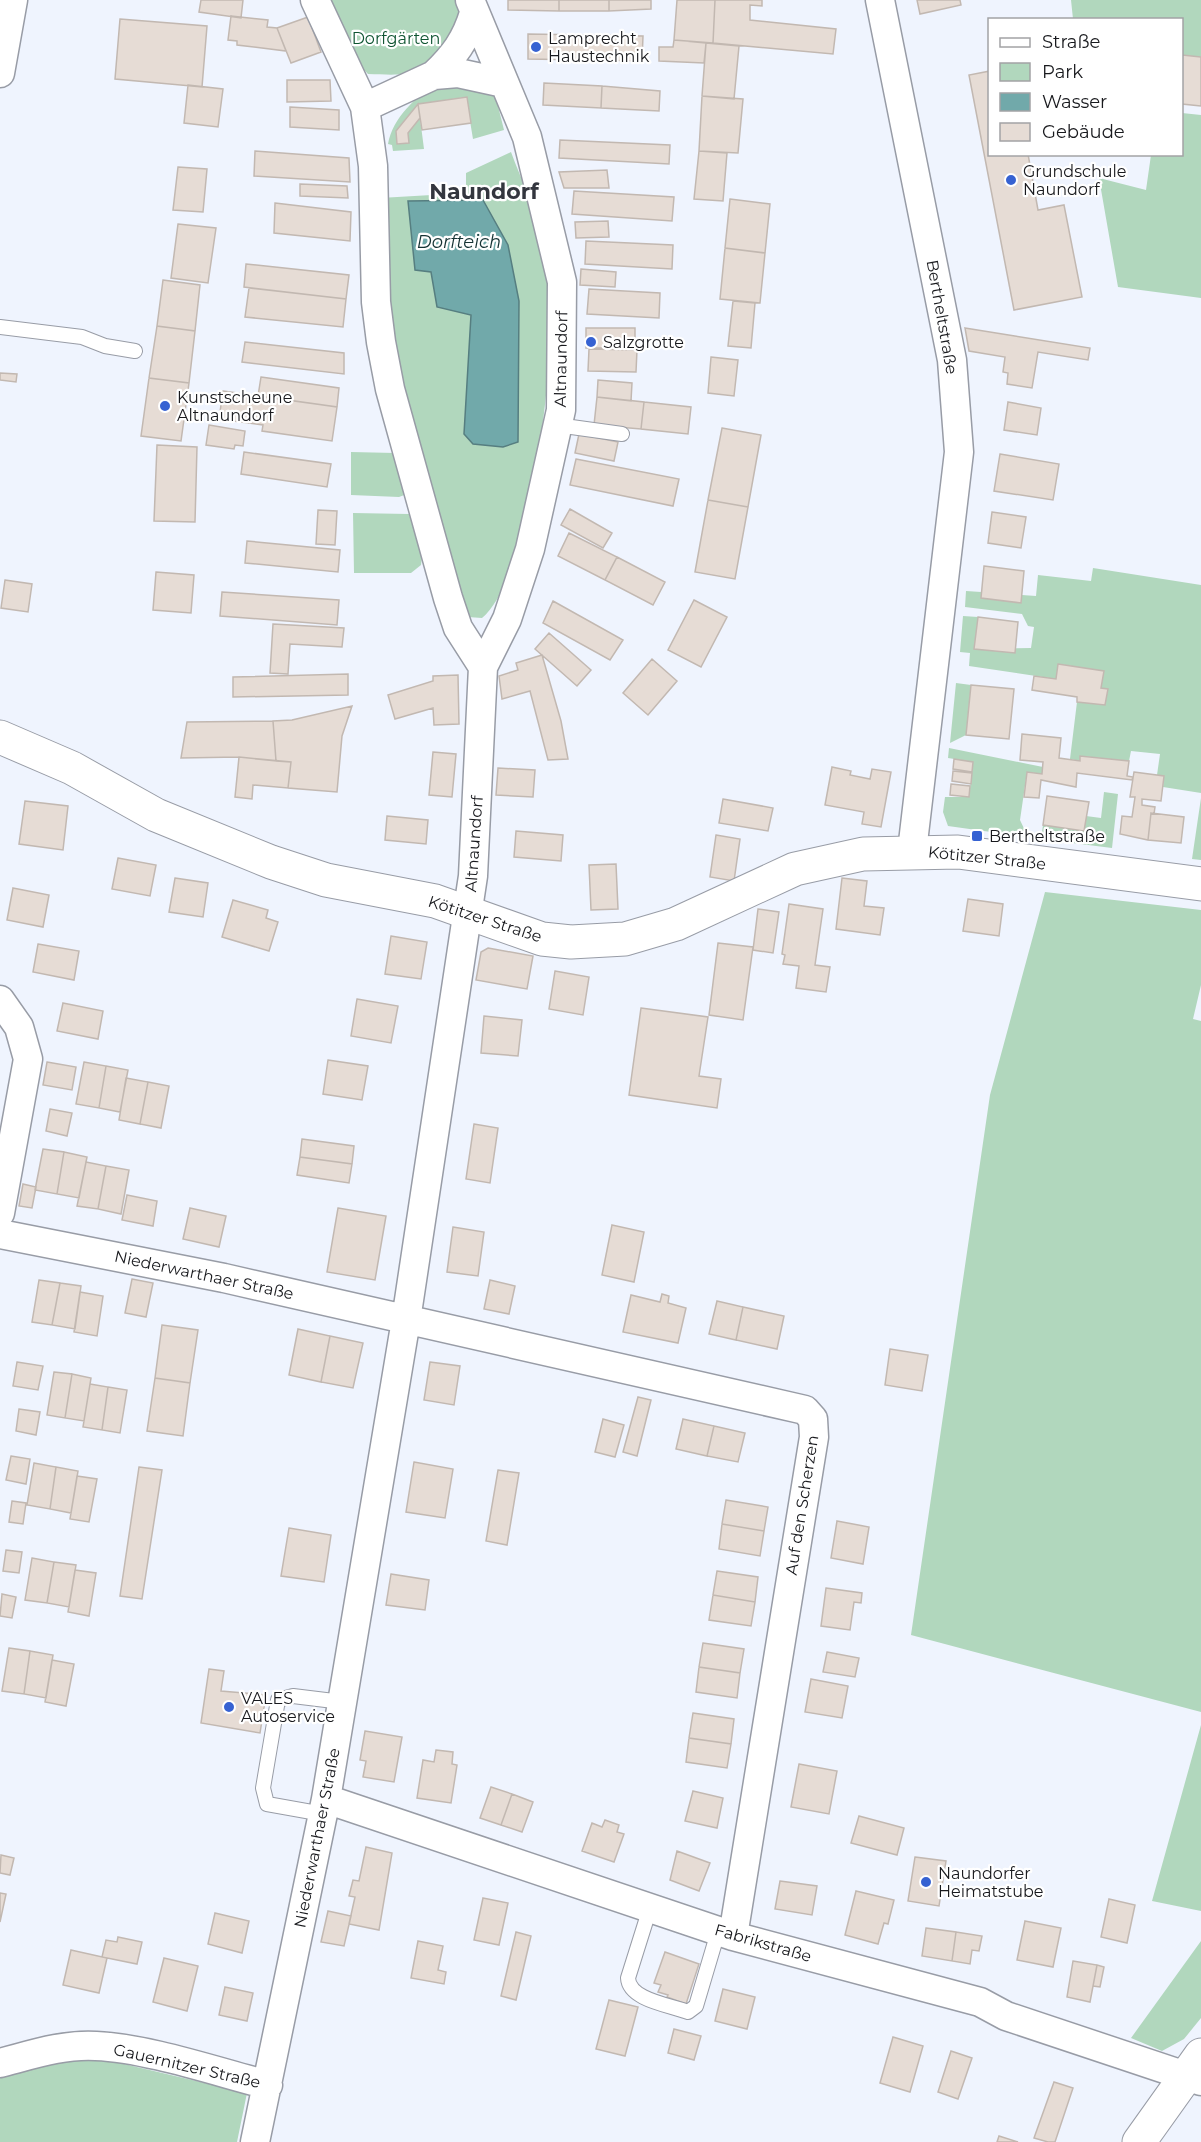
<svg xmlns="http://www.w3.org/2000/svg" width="1201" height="2142" font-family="Montserrat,sans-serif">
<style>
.green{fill:#b1d7bd}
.water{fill:#71a9aa;stroke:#567e80;stroke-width:1.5}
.building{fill:#e6dcd5;stroke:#c2b8b1;stroke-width:1.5}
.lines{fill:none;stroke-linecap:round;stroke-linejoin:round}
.service-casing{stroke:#989ca6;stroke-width:16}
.minor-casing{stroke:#989ca6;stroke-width:31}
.tertiary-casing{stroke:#989ca6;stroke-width:35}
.service{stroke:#fff;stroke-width:14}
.minor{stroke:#fff;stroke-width:28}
.tertiary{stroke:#fff;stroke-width:33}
.poi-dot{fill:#3662d2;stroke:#fff;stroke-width:2}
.labels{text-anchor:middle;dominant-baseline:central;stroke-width:4.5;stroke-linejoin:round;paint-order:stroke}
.park-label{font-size:16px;fill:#0e5431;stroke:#fff}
.poi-label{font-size:16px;fill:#18191d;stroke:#fff;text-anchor:start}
.street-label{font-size:16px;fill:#18191d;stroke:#fff}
.water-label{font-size:18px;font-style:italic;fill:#163334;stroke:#fff}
.district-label{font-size:22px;font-weight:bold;fill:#33363e;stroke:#fff}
</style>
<rect width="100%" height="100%" fill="#eff4fe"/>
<path class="green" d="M327,0H458L464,17C430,71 436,77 368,74L348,53Z
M1071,0H1201V57L1182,55V20L1073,19Z
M437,83L494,90L504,130L473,139L466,97L418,104L396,131L397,144L409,143L408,133L420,118L424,149L393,151L392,145L388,144C393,117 416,97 437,83Z
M1182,113L1201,115V298L1118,287L1099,178L1146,190L1151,155L1182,154Z
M511,152C521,180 541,219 545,247C547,263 550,281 551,297C554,363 532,576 482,618L468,617L407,406L392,326L380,198L466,193V173Z
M351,452L395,453L407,494L399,497L351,495Z
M353,513L409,514L422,557L421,565L411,573H354Z
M1093,568L1201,585V793L1163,787L1164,776L1157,775L1160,754L1131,751L1129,761L1081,756L1080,761L1070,759L1077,702L1105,704L1108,689L1101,688L1103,671L1059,664L1056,679L969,666L970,653L960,652L963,616L978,617L974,649L1031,648L1034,627L1028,626L1022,614L965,607L966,591L981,592V598L1021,603L1022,595L1036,596L1038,575L1091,581Z
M956,683L971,685L966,735L950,743Z
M949,748L1043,767L1042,774L1027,772L1020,820L1028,837L948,826L943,812L945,797H969L973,762L948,758Z
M1104,792L1118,794L1112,848L1041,839L1043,825L1084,831L1086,816L1101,818Z
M1201,798V860L1192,859Z
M1045,892L1201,910V985L1193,1019L1201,1021V1712L911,1635L990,1095Z
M1201,1725V1911L1152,1901Z
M1201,1941V2018L1184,2039L1162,2051L1131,2038Z
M86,2055L247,2093L237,2142H0V2072Z"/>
<path class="water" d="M483,200L508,245L519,301L518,442L503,447L473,444L464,434L471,315L437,307L431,272L415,270L408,201Z"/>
<path class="building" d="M201,0H243L241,18L199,12Z
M508,0H559V11L508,10Z
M559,0H609V11H559Z
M609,0H651V9L609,11Z
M677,0H715L713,43L674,40Z
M715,0H762V6L750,5V20L836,29L833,54L713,43Z
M917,0H960L961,5L920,14Z
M231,16L268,20L267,27L277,28L286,51L237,45V41L228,40Z
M308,17L321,52L291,63L277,28Z
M120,19L207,26L202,87L115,79Z
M528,34L643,36L642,61L528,59Z
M674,40L706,43L704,63L659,61V47H673Z
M706,43L739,46L734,99L702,96Z
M1182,55L1201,57V106L1182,104Z
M990,71V154H1028L1038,210L1064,205L1082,297L1014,310L969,75Z
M287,80H330L331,101L287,102Z
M544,83L602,86L601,108L543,105Z
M188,85L223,89L218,127L184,123Z
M602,86L660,91L659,111L601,108Z
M702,96L743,99L738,153L699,151Z
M467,97L471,123L422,130L418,104Z
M418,104L420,118L408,133L409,143L397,144L396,131Z
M290,107L339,110V130L290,127Z
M560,140L670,145L669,164L559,158Z
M255,151L349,158L350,182L254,176Z
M699,151L727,153L723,201L694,199Z
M178,167L207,169L203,212L173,210Z
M607,170L609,188H564L559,172Z
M300,184L347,186L348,198L300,196Z
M574,191L674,197L672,221L572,214Z
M730,199L770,204L765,253L725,248Z
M275,203L351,212L350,241L274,233Z
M608,221L609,237L576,238L575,222Z
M178,224L216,228L208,283L171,278Z
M586,241L673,245L672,269L585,264Z
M725,248L765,253L760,303L720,299Z
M246,264L349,275L346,299L244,287Z
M581,269L616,272L615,287L580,285Z
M163,280L200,285L195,331L157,326Z
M249,288L346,299L343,327L245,317Z
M589,289L660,293L659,318L587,314Z
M733,301L755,303L751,348L728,346Z
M157,326L195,331L189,383L149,378Z
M586,328H635V348H586Z
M965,328L1090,348L1088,360L1038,352L1032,388L1007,384L1008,373L1003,372L1005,357L969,351Z
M245,342L344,353V374L242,362Z
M589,349L637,350L636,372L588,371Z
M711,357L738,360L734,396L708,393Z
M0,373L17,374L16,382L0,380Z
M261,377L339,388L337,407L258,396Z
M149,378L189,383L181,441L141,436Z
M598,380L632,383L631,401L597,397Z
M223,391L337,407L332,441L262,431L263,425L219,419Z
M597,397L644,402L641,429L594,425Z
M644,402L691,407L688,434L641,429Z
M1008,402L1041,408L1037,435L1004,430Z
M209,425L245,431L243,446L235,445L234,449L206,445Z
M722,428L761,435L748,507L708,500Z
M579,434L618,442L614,461L575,453Z
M157,445L197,447L195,522L154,521Z
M244,452L331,464L327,487L241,474Z
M1000,454L1059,464L1053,500L994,491Z
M576,459L679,479L673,506L570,485Z
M708,500L748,507L735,579L695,572Z
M570,509L612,533L603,548L561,525Z
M318,510L337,511L335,545L316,544Z
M992,512L1026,517L1021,548L988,543Z
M569,533L617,557L605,580L558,556Z
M247,541L340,550L338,572L245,563Z
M617,557L665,582L653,605L605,580Z
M984,566L1024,571L1021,603L981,598Z
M156,572L194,575L191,613L153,610Z
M5,580L32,584L28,612L1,608Z
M222,592L339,600L337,625L220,616Z
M694,600L727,617L701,667L668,650Z
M553,601L623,640L610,660L543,623Z
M978,617L1018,622L1015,653L974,649Z
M273,624L344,628L342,647L290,644L288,674L270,673Z
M549,633L591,670L577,686L535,649Z
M542,655L561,721L568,759L548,760L530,691L502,699L499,676L518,670L516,663Z
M652,659L677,681L648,715L623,693Z
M1058,664L1104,671L1101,688L1108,689L1105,705L1077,702V697L1032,690L1034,676L1056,679Z
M348,674V695L233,697V677Z
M458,675L459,724L434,725L433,708L395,719L388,695L433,681V676Z
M971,685L1014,689L1009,739L966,735Z
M352,706L342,736L337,792L288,788L291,762L276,761L273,721L292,720Z
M273,721L276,761L239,757L181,758L187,722Z
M1022,734L1061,738L1059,758L1080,761V756L1129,761L1127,776L1133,777L1132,780L1077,773L1076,787L1041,780L1039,798L1024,797L1027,772L1042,774L1043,762L1020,760Z
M433,752L456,754L452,797L429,795Z
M239,757L291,762L288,788L253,785L252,799L235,797Z
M954,759L973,762L972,772L953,769Z
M832,767L851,771L850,775L870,779L872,769L891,772L881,827L862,824L864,812L825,805Z
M498,768L535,770L533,797L496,795Z
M953,771L972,773L971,784L952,781Z
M1134,772L1164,776L1161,801L1142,799V805L1155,807L1154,814L1151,813L1148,840L1120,834L1122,816L1132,817L1135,797H1130Z
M951,784L970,786L969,797L950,795Z
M1047,796L1089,802L1084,831L1043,825Z
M723,799L773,808L768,831L719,823Z
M25,801L68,806L63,850L19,844Z
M1151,813L1184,817L1181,843L1148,840Z
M387,816L428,820L426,844L385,840Z
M516,831L563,835L561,861L514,857Z
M716,835L740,839L734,881L710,877Z
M118,858L156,865L150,896L112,889Z
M616,864L618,909L591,910L589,865Z
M175,878L208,883L203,917L169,912Z
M842,878L867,881L864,906L884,908L880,935L836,929Z
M13,888L49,895L43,927L7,920Z
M968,899L1003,904L999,936L963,931Z
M233,900L268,910L266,918L278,922L269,951L222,937Z
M789,904L823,909L815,965L830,967L826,992L796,988L799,966L783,964L785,955L782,954Z
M758,909L779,912L773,953L753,950Z
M391,936L427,942L421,979L385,974Z
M718,943L753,947L743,1020L709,1015Z
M38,944L79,951L74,980L33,972Z
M488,948L533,956L527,989L476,980L481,952Z
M555,971L589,977L583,1015L549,1009Z
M357,999L398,1006L391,1043L351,1036Z
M63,1003L103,1011L98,1039L57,1031Z
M641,1008L708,1017L699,1076L721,1079L717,1108L629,1095Z
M484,1016L522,1020L518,1056L481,1053Z
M328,1060L368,1066L362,1100L323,1094Z
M47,1062L76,1067L72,1090L43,1085Z
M84,1062L106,1066L99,1108L76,1104Z
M106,1066L128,1070L120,1112L99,1108Z
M126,1078L148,1082L140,1124L119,1120Z
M148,1082L169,1086L161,1128L140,1124Z
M50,1109L72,1113L67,1136L46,1131Z
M474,1124L498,1128L490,1183L466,1179Z
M302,1139L354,1146L352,1164L300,1157Z
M43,1149L64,1152L57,1194L35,1190Z
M64,1152L87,1157L79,1198L57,1194Z
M300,1157L352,1164L349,1183L297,1175Z
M86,1162L106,1166L98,1209L77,1206Z
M106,1166L129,1170L121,1214L98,1209Z
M23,1184L36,1187L32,1208L19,1206Z
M127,1195L157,1201L153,1226L122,1220Z
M190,1208L226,1216L219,1247L183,1239Z
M338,1208L386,1216L375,1280L327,1272Z
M612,1225L644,1232L634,1282L602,1275Z
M453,1227L484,1232L478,1276L447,1272Z
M132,1279L153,1283L146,1317L125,1313Z
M39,1280L60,1283L52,1325L32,1322Z
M490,1280L515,1286L509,1314L484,1309Z
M60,1283L81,1286L75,1329L52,1325Z
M80,1292L103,1296L97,1336L74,1332Z
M662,1294L669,1296L668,1303L686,1308L678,1343L623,1332L631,1295L660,1302Z
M717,1301L743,1307L736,1340L709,1334Z
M743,1307L784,1316L777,1349L736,1340Z
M162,1325L198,1330L190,1383L155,1378Z
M298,1329L330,1336L321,1382L289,1375Z
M330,1336L363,1343L353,1388L321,1382Z
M890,1349L928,1355L922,1391L885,1385Z
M17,1362L43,1366L38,1390L13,1386Z
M430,1362L460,1366L454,1405L424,1400Z
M54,1372L72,1374L65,1418L47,1415Z
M72,1374L91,1378L84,1421L65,1418Z
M155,1378L190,1383L183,1436L147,1431Z
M90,1384L108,1387L102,1430L83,1427Z
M108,1387L127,1390L120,1433L102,1430Z
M638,1397L651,1400L637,1456L623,1452Z
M19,1409L40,1412L36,1435L16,1431Z
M603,1419L624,1425L615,1457L595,1452Z
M683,1419L714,1426L707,1456L676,1449Z
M714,1426L745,1433L738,1462L707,1456Z
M11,1456L30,1459L26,1484L6,1480Z
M414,1462L453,1469L445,1518L406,1512Z
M34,1463L56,1467L50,1509L27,1505Z
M56,1467L78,1471L71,1513L50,1509Z
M139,1467L162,1470L142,1599L120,1596Z
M498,1470L519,1473L507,1545L486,1541Z
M77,1476L97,1479L89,1522L70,1519Z
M726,1500L768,1507L764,1531L722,1524Z
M12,1501L26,1503L23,1524L9,1522Z
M837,1521L869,1527L863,1564L831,1558Z
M722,1524L764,1531L760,1556L719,1549Z
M289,1528L331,1535L324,1582L281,1576Z
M6,1550L22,1552L19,1573L3,1571Z
M32,1558L54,1562L47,1603L25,1600Z
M54,1562L76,1565L69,1607L47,1603Z
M75,1570L96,1573L89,1616L68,1612Z
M717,1571L758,1577L755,1602L713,1595Z
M391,1574L429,1580L425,1610L386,1605Z
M826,1588L862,1593L861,1603L854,1602L850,1630L821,1626Z
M2,1594L16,1597L12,1618L0,1616Z
M713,1595L755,1602L751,1626L709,1620Z
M703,1643L744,1649L740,1673L699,1667Z
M9,1648L30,1651L24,1694L2,1691Z
M30,1651L53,1655L46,1698L24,1694Z
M827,1652L859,1658L855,1677L823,1672Z
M52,1660L74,1664L66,1706L45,1702Z
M699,1667L740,1673L737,1698L696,1692Z
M209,1669L224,1671L221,1691L266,1695L260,1733L201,1723Z
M811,1679L848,1686L842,1718L805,1712Z
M693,1713L734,1719L731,1744L689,1738Z
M365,1731L402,1737L394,1782L363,1777L366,1761L360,1760Z
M689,1738L731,1744L727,1768L686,1762Z
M436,1750L453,1752L452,1764L457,1765L451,1803L417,1798L423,1760L434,1762Z
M799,1764L837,1771L829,1814L791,1807Z
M491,1787L512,1794L501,1825L480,1818Z
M693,1791L723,1798L717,1828L685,1821Z
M512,1794L533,1802L522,1832L501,1825Z
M859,1816L904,1828L897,1855L851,1843Z
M605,1820L619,1825L617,1832L624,1834L614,1862L582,1851L592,1823L602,1827Z
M366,1847L392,1853L379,1930L349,1924L355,1897L349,1896L353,1880L359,1881Z
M677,1851L710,1863L699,1891L670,1880Z
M1,1855L14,1858L10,1875L0,1873Z
M915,1857L946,1861L939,1906L908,1901Z
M780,1881L817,1886L812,1915L775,1909Z
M856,1891L894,1900L888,1924L884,1923L878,1944L845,1935Z
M0,1893L6,1894L0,1922Z
M483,1898L508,1903L499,1945L474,1940Z
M1109,1899L1135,1905L1127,1943L1101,1937Z
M328,1911L351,1916L344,1946L321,1942Z
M215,1913L249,1921L242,1953L208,1944Z
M1025,1921L1061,1928L1053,1967L1017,1960Z
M926,1928L956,1932L952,1961L922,1956Z
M516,1932L531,1936L516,2000L501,1996Z
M956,1932L982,1936L979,1951L972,1950L970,1964L952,1961Z
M118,1937L142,1942L137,1964L102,1957L106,1940L117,1942Z
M418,1941L443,1946L438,1970L446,1972L444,1984L411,1978Z
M71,1950L107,1958L99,1993L63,1985Z
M665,1952L699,1964L686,2004L667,1997L668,1995L658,1992L661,1985L654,1983Z
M164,1958L198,1966L187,2011L153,2002Z
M1073,1961L1097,1965L1090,2002L1067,1997Z
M1097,1965L1104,1967L1100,1987L1093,1986Z
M225,1987L253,1993L247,2021L219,2015Z
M723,1989L755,1997L747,2029L715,2021Z
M609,2000L638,2007L625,2056L596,2049Z
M674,2029L701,2036L694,2060L668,2053Z
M893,2037L923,2046L910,2092L880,2083Z
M951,2051L972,2058L958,2099L938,2092Z
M1054,2082L1073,2088L1055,2142H1048L1034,2138Z
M999,2136L1018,2142H997Z"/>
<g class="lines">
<defs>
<path id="service" d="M0,327L82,337L105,346L135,351
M557,425L622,434
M323,1814L267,1804L263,1788L278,1700L293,1696L342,1702
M650,1908L628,1978C629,2000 670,2005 688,2012L696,2006L718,1932"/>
<path id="minor" d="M315,0L365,107L373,166L376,302L381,342L390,389L448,598L458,628L483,667
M880,0L952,360L959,452L912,851
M0,73L13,0
M434,75C454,56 466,40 474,13
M365,107L434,75L458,73L504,83
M0,1000L19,1027L28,1059L0,1213
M0,1234L224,1278L805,1410L813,1419L814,1437L733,1936
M326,1799L733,1936L980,2002L1006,2016L1201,2081
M0,2063C31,2055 63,2044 96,2046C147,2048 217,2072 268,2085
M255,2142L326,1799L406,1320L473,876L483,667L507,619L530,549L561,410L562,282L527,137L470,0"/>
<path id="tertiary" d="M0,737L72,768L156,815L271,862L326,880L435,901L542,939L571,942L625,939L676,924L795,869L863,854L958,852L1201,884
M1139,2142L1201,2055"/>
</defs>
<use href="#service" class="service-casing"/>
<use href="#minor" class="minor-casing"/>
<use href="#tertiary" class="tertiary-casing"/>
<use href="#service" class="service"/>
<use href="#minor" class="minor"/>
<use href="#tertiary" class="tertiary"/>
</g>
<g class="poi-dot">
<circle cx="536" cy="47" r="6"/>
<circle cx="1011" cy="180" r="6"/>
<circle cx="591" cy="342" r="6"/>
<circle cx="165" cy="406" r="6"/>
<rect x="971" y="830" width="12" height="12" rx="3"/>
<circle cx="229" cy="1707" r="6"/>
<circle cx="926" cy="1882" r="6"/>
</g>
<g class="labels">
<g class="park-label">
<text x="396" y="38">Dorfgärten</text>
</g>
<g class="poi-label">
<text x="548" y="38">Lamprecht<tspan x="548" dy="18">Haustechnik</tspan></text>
<text x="1023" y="171">Grundschule<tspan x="1023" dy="18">Naundorf</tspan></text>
<text x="603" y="342">Salzgrotte</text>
<text x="177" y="397">Kunstscheune<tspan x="177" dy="18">Altnaundorf</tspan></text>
<text x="989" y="836">Bertheltstraße</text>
<text x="241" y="1698">VALES<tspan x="241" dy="18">Autoservice</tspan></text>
<text x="938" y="1873">Naundorfer<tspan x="938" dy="18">Heimatstube</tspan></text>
</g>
<g class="street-label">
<text transform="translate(942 317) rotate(80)">Bertheltstraße</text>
<text transform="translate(561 359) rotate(-89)">Altnaundorf</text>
<text transform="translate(474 844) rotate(-86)">Altnaundorf</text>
<text transform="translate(987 858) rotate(6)">Kötitzer Straße</text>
<text transform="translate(485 919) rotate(18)">Kötitzer Straße</text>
<text transform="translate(204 1275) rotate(12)">Niederwarthaer Straße</text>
<text transform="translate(802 1505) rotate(-81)">Auf den Scherzen</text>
<text transform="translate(317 1838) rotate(-79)">Niederwarthaer Straße</text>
<text transform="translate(763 1943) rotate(16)">Fabrikstraße</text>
<text transform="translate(187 2066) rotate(13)">Gauernitzer Straße</text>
</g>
<g class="water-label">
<text x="459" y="242">Dorfteich</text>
</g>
<g class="district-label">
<text x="484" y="191">Naundorf</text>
</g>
</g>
<rect x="988" y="18" width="195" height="138" fill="#ffffff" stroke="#a3a3a5" stroke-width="1.5"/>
<rect x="1000" y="38" width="30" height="9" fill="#ffffff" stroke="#a3a3a5" stroke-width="1.5"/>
<text x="1042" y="48" font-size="18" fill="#18191d">Straße</text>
<rect x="1000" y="63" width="30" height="18" fill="#b1d7bd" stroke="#a3a3a5" stroke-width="1.5"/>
<text x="1042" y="78" font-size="18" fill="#18191d">Park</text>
<rect x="1000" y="93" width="30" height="18" fill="#71a9aa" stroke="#a3a3a5" stroke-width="1.5"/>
<text x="1042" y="108" font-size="18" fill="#18191d">Wasser</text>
<rect x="1000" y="123" width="30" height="18" fill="#e6dcd5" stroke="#a3a3a5" stroke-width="1.5"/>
<text x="1042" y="138" font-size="18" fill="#18191d">Gebäude</text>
</svg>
